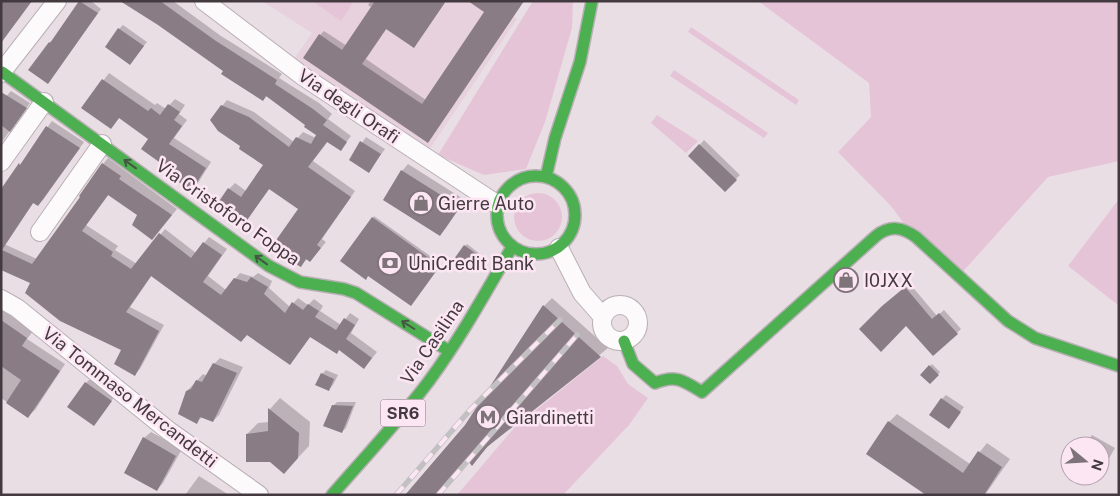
<svg xmlns="http://www.w3.org/2000/svg" width="1120" height="496" font-family="'Public Sans',sans-serif">
<style>
.built{fill:#e6d1dd}
.green{fill:#e6c4d8}
.shadow{fill:#0003}
.building{fill:#8a7c85}
.lines{fill:none;stroke-linecap:round;stroke-linejoin:round}
.street-casing{stroke:#b8afb5;stroke-width:20}
.fast-casing{stroke:#b8afb5;stroke-width:14}
.street{stroke:#fcfafb;stroke-width:18}
.fast{stroke:#4caf50;stroke-width:11}
.rail-casing{stroke:#c3c0c2;stroke-width:5.5}
.rail{stroke:#fde6f3;stroke-width:4;stroke-dasharray:11;stroke-linecap:butt}
.oneway{stroke:#455743}
.labels{text-anchor:middle;dominant-baseline:central;stroke-width:5;stroke-linejoin:round;paint-order:stroke}
.shield{fill:#fde6f3;stroke:#7b6e75;stroke-width:1}
.shield-label{font-size:16px;font-weight:bold;fill:#433a3f}
.street-label{font-size:18px;fill:#433a3f;stroke:#fde6f3}
.poi-label{font-size:18px;fill:#433a3f;stroke:#fde6f3;text-anchor:start}
</style>
<rect width="100%" height="100%" fill="#eadee5"/>
<path class="built" d="M262,1H490L517,19L429,150L294,59L312,33Z"/>
<path class="green" d="M312,1H354L341,21Z
M533,1H573L572,28L545,122L526,169L484,175L438,155Z
M758,1H1119V161L1048,177L959,276L912,234L891,206L838,152L871,117L869,83Z
M691,27L799,100L796,105L688,32Z
M674,70L768,133L764,138L670,76Z
M657,115L698,141L686,153L651,123Z
M514 217a24 24 0 1 1 48 0a24 24 0 1 1-48 0Z
M1119,199V303L1118,305L1068,266Z
M603,356L617,366L628,384L648,398L629,425L563,495H457L515,427Z"/>
<path class="shadow" d="M80,1H91L101,9L51,79L30,70L50,42L55,39Z
M122,1H173L221,36L282,74L279,78L319,103L332,114L328,119L351,136L341,149L328,141L313,161L355,191L322,239L326,242L310,261L307,259L301,265L300,209L270,188L248,218L229,189L235,183L246,191L265,165L242,146L222,106L227,100L254,112L294,142L303,132L316,138L318,134L267,96L263,100L159,24Z
M371,1H446L414,47L387,28L366,59L426,100L485,12L470,1H524L428,141L320,35L324,31L347,46L372,8L368,5Z
M123,25L147,42L130,63L119,29Z
M109,73L155,105L157,103L166,109L175,99L185,105L179,114L187,120L174,138L211,162L198,183L192,189L175,172L150,139L120,117L111,128L83,108Z
M11,91L30,103L1,143V102Z
M52,121L84,142L43,200L38,205L34,202L9,238L7,183Z
M366,137L385,149L369,171L350,160Z
M704,140L740,175L725,190L690,156Z
M108,158L177,209L157,233L139,215L109,194L86,225L118,246L115,250L137,264L165,229L196,253L209,237L227,249L208,276L226,290L240,273L253,277L258,273L272,281L269,288L290,307L298,298L308,305L314,299L323,306L320,311L341,325L350,313L359,319L351,333L377,352L369,362L364,367L340,349L311,336L290,364L247,334L152,275L130,307L164,325L140,369L135,374L123,350L31,282L1,268L2,243L37,259L82,197L81,196L103,164Z
M408,164L465,200L446,228L439,235L384,199L402,171Z
M374,216L440,263L412,303L373,218Z
M467,244L480,254L471,266L465,246Z
M910,284L937,316L944,310L961,329L934,355L888,302Z
M552,298L608,348L491,443L472,464L469,461L466,426L544,306Z
M1,309L33,331L27,339L65,364L35,410L28,416L1,398Z
M220,358L243,367L219,415L213,421L202,417L197,422L187,391L203,374L207,376L214,364Z
M932,364L940,372L930,383L922,375Z
M326,370L338,375L333,385L329,389L322,374Z
M90,379L115,396L94,424L86,383Z
M946,395L964,407L949,427L942,399Z
M280,398L310,422L309,446L295,461L247,434L258,423L269,422L270,409Z
M337,402H356L346,428L342,432L333,406Z
M897,414L970,464L987,443L1010,459L985,495H928L889,422Z
M151,432L182,449L163,483L157,490L144,438Z
M1092,435L1115,448L1100,474V446H1084Z
M199,476L229,495H185Z"/>
<path class="building" d="M1,1H32L1,43Z
M79,1L98,13L48,84L28,70L49,42L50,43Z
M120,1H160L216,41L277,80L275,84L313,109L327,120L323,125L347,142L341,151L327,142L308,167L351,197L317,245L321,248L310,262L306,259L301,267L299,266L272,246L298,209L269,189L243,226L215,207L228,188L241,197L263,165L239,149L240,146L218,131L210,120L221,105L249,117L289,147L296,137L311,144L316,135L304,127L305,125L266,96L263,101L221,74L223,71L158,25Z
M375,1H446L414,48L386,29L362,64L422,104L484,12L468,1H524L428,143L303,58L319,34L342,50Z
M118,28L144,46L130,65L105,47Z
M102,79L148,111L151,108L160,115L168,104L180,112L174,120L182,126L169,144L206,168L192,190L170,177L173,172L141,149L148,139L119,118L111,129L81,108Z
M1,92L27,108L10,132L1,125Z
M46,126L80,148L38,206L33,203L2,250L32,264L80,197L79,196L102,163L121,176L119,179L172,215L152,240L132,225L137,215L108,195L82,231L113,252L111,256L131,269L159,233L191,258L203,242L222,255L203,282L221,295L234,278L247,282L251,277L268,287L264,294L285,313L292,302L303,310L308,304L319,311L315,317L336,330L344,318L355,325L346,339L372,358L364,369L339,350L337,354L310,337L290,365L247,335L241,342L151,276L126,312L159,331L135,376L114,364L121,350L60,321L25,293L30,283L1,270V189L19,163L20,165Z
M360,141L381,154L369,173L349,160Z
M699,144L737,180L725,192L688,156Z
M401,170L460,207L440,236L383,200Z
M372,217L440,266L411,306L368,276L366,280L340,261Z
M464,245L479,256L469,269L454,259Z
M905,287L932,319L939,313L958,334L933,356L906,326L881,352L859,329L882,306Z
M543,305L601,357L487,447L472,466L469,462L440,495H405L465,425Z
M1,320L27,338L22,346L60,371L28,418L6,403L21,380L1,366Z
M213,363L237,373L213,422L200,417L197,424L178,414L186,391L191,389L196,380L202,382Z
M929,365L939,375L930,384L920,375Z
M321,373L334,379L329,391L315,385Z
M85,382L112,401L94,426L67,407Z
M941,398L961,412L949,429L929,415Z
M332,405L353,406L342,433L323,426Z
M268,408L299,433L298,458L284,474L270,462H246V434L268,431Z
M888,421L963,473L978,451L1002,467L984,495H926L866,454Z
M143,437L176,456L157,491L124,473Z"/>
<g class="lines">
<defs>
<path id="street" d="M204,1L304,77L498,205
M1,73L57,1
M1,162L44,102
M40,232L102,144
M559,248L582,293L603,317
M1,299L17,308L169,431L259,495
M602 323a18 18 0 1 1 36 0a18 18 0 1 1-36 0Z"/>
<path id="fast" d="M2,72L269,266L300,282L344,289L356,293L449,351
M497 215a39 39 0 1 1 78 0a39 39 0 1 1-78 0Z
M546,177L555,138L580,62L592,1
M624,341L633,364L655,383C676,374 684,381 702,392L876,236C890,225 902,227 916,237L1008,321L1035,338L1119,366
M332,495C365,457 399,421 429,381C460,339 486,292 512,247"/>
</defs>
<use href="#street" class="street-casing"/>
<use href="#fast" class="fast-casing"/>
<use href="#street" class="street"/>
<use href="#fast" class="fast"/>
<defs>
<path id="rail" d="M396,495L470,410L560,320
M438,495L577,335"/>
</defs>
<use href="#rail" class="rail-casing"/>
<use href="#rail" class="rail"/>
</g>
<defs><path id="oneway-shaft" d="M-6 0H5M1.5-3L5.5 0L1.5 3" fill="none" stroke-width="1.6" stroke-linecap="round" stroke-linejoin="round" transform="scale(1.25)"/></defs>
<g class="oneway">
<use href="#oneway-shaft" transform="translate(130 164) rotate(-144)"/>
<use href="#oneway-shaft" transform="translate(261 260) rotate(-144)"/>
<use href="#oneway-shaft" transform="translate(408 325) rotate(-148)"/>
</g>
<defs>
<symbol id="shop-ring" viewBox="-11 -11 22 22"><circle r="9.5" fill="#fde6f3" stroke="#7d7379" stroke-width="1.5"/><path d="M-5-2.5h2.3a2.7 3.5 0 0 1 5.4 0H5L5.5 6h-11ZM-1.5-2.5h3a1.5 2.3 0 0 0-3 0Z" fill="#7d7379"/></symbol>
<symbol id="bank-ring" viewBox="-11 -11 22 22"><circle r="9.5" fill="#fde6f3" stroke="#7d7379" stroke-width="1.5"/><path d="M-6-4H6V4H-6ZM0-2.3a2.3 2.3 0 1 0 0 4.6a2.3 2.3 0 1 0 0-4.6Z" fill="#7d7379"/></symbol>
<symbol id="metro-ring" viewBox="-11 -11 22 22"><circle r="9.5" fill="#fde6f3" stroke="#7d7379" stroke-width="1.5"/><path d="M-5.5 5V-5H-3L0 0L3-5H5.5V5H3V-.5L0 4L-3-.5V5Z" fill="#7d7379"/></symbol>
</defs>
<g fill-rule="evenodd">
<use href="#shop-ring" x="407" y="189" width="28" height="28"/>
<use href="#bank-ring" x="376" y="249" width="28" height="28"/>
<use href="#shop-ring" x="832" y="266" width="28" height="28"/>
<use href="#metro-ring" x="474" y="403" width="28" height="28"/>
</g>
<g class="labels">
<rect class="shield" x="380.5" y="399.5" width="45" height="27" rx="4"/>
<g class="shield-label">
<text x="403" y="413">SR6</text>
</g>
<g class="street-label">
<text transform="translate(349 106) rotate(34)">Via degli Orafi</text>
<text transform="translate(228 212) rotate(35)">Via Cristoforo Foppa</text>
<text transform="translate(432 342) rotate(-56)">Via Casilina</text>
<text transform="translate(130 397) rotate(38)">Via Tommaso Mercandetti</text>
</g>
<g class="poi-label">
<text x="438" y="203">Gierre Auto</text>
<text x="408" y="263">UniCredit Bank</text>
<text x="864" y="280">I0JXX</text>
<text x="506" y="417">Giardinetti</text>
</g>
</g>
<rect width="1120" height="496" fill="none" stroke="#433a3f" stroke-width="5"/>
<g transform="translate(1085 461) rotate(108)"><circle r="24" fill="#fde6f3" stroke="#b3a1ab"/>
<path d="M0-4L9 19L0 12L-9 19Z" fill="#7d7379"/>
<text y="-8" font-size="14" font-weight="bold" text-anchor="middle" fill="#433a3f">N</text>
</g>
</svg>
